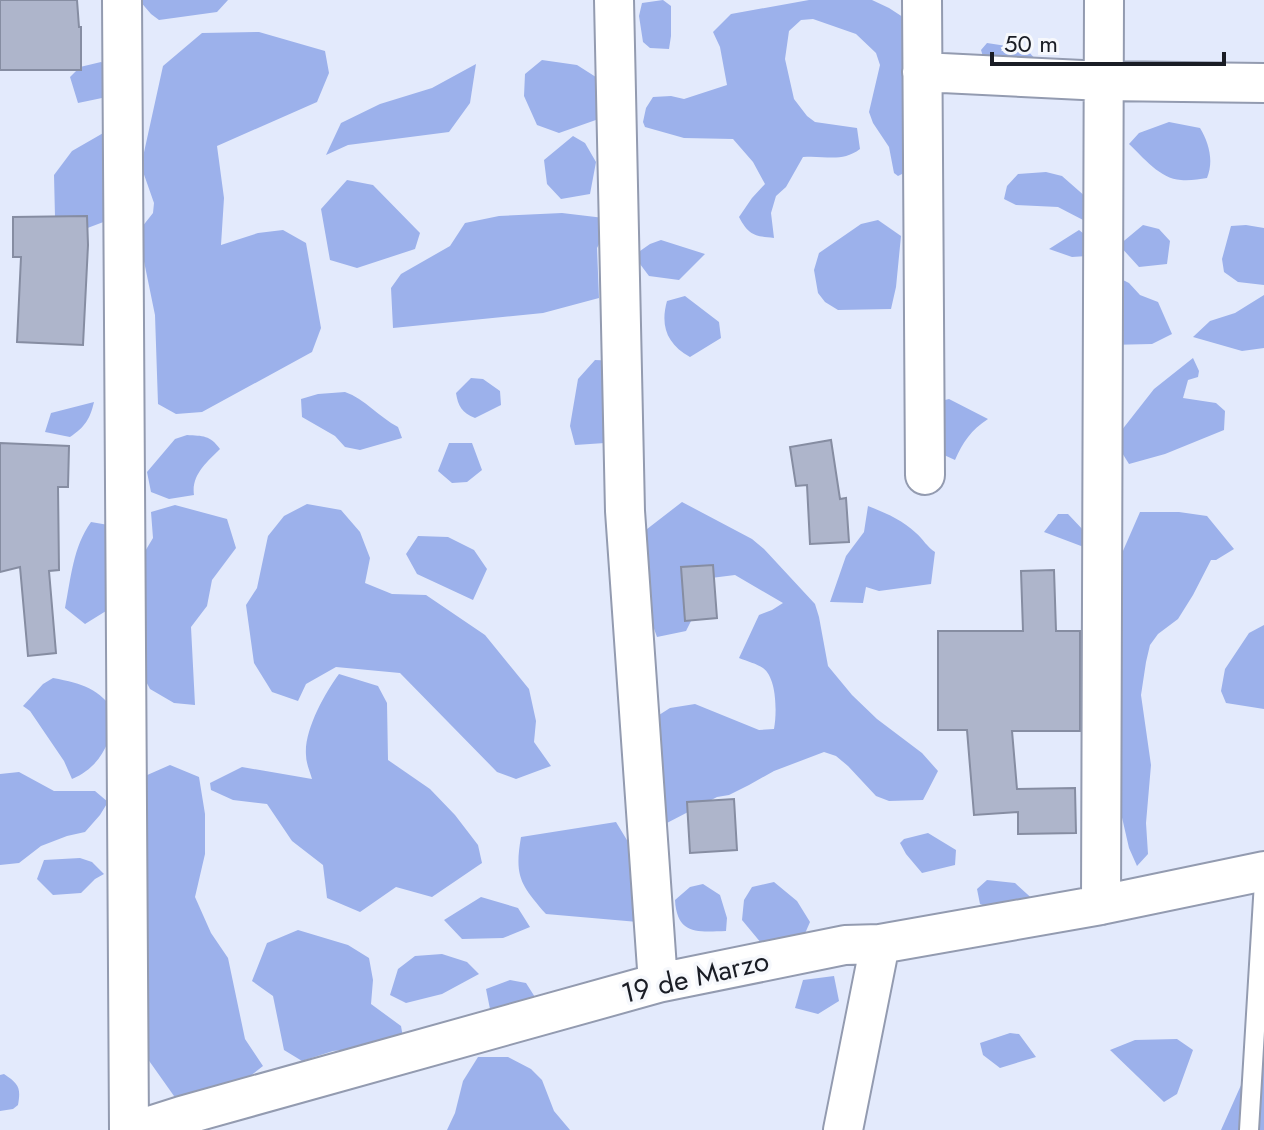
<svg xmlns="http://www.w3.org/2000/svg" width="1264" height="1130" font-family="Jost,sans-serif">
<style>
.forest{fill:#9cb1eb}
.building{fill:#aeb5cb;stroke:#868da2;stroke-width:2}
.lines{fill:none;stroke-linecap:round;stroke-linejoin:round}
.service-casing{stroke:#939bb0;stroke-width:22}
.minor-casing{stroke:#939bb0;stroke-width:42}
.service{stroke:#fff;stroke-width:18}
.minor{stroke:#fff;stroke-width:38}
.labels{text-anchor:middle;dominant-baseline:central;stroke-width:7;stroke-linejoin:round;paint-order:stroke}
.street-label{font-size:28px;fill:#1a1d25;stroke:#f6f8fc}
</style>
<rect width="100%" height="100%" fill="#e3eafc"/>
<path class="forest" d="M139,0H228L217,12L159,20L151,14Z
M663,0L671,6V36L669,49L650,48L643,42L639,16L642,3Z
M809,0H872L889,8L912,23L926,162L898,176L894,173L889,147L873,123L869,112L880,65L876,53L856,34L813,19L801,20L789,31L785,59L794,99L807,116L815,122L857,128L860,149C841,163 825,155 803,157L786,187L776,196L771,213L774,238C755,236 749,236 739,217L752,198L765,184L753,162L733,139L684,138L645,127L643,122L646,108L653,97L671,96L684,99L727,85L720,47L713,32L731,14Z
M259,32L325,51L329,73L317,102L217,146L224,198L221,245L258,233L283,230L306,243L321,328L312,352L202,412L176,414L158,404L155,315L138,232L153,213L154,203L141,166L163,66L202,33Z
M987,43L1026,49L1040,64L985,63L981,50Z
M542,60L577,65L610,86V115L559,133L537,125L524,96L525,74Z
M101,62L116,70L120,77L102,98L78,103L70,77L80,67Z
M476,64L470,103L449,132L348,145L326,155L341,123L380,104L432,88Z
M1169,122L1200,128C1209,143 1214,161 1207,178C1199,179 1190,181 1181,180C1160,179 1143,157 1129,144L1139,133Z
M105,132L114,218L69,235L55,217L54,175L72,151Z
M573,136L585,143L596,162L590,194L561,199L547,184L544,160Z
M1046,172L1062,176L1095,205L1085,221L1058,207L1016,205L1004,199L1007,186L1018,174Z
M347,180L373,185L420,233L415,249L357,268L330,260L321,209Z
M562,213L604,218L609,225L597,248L599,298L543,313L393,328L391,288L401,274L450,246L465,223L499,216Z
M878,220L901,236L896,287L891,309L838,310L825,302L818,293L814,270L819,253L861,224Z
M1143,225L1159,229L1170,241L1167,264L1139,267L1119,245Z
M1246,225L1264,228V285L1238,282L1224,272L1222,259L1231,226Z
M1079,230L1093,241L1087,256L1072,257L1049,249Z
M661,240L705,254L679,280L649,276L640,264V251L650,244Z
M1103,270L1129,283L1140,295L1158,302L1172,334L1152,344L1108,345Z
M1264,295V348L1242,351L1193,337L1210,321L1235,313Z
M685,296L719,322L721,338L690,357C667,344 660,326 667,301Z
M1193,358L1199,371L1198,377L1188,380L1183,398L1216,403L1225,411L1224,430L1165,454L1129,464L1114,440L1154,389Z
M595,360L620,361L605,443L575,445L570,426L578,379Z
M471,378L483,379L500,391L501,405L475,418C462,413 458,406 456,393Z
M345,392C365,399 379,417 398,427L402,438L360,450L345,447L335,436L302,417L301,399L318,394Z
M949,399L988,419C971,430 963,442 955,460L944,455L939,450L933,403Z
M94,402C90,419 85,427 70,437L45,432L51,413Z
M187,435C203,436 210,435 220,449C207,462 191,475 194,495L169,499L151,492L147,472L175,439Z
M449,443H472L482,470L467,482L452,483L438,471Z
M682,502L752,539L764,549L815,604L819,617L828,666L852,695L877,719L922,753L938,771L923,800L889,801L876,796L848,766L836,756L824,752L774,771L749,785L729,795L717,797L665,824L653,727L659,715L670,708L695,704L759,730L774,729C777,713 777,678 763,668C757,664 747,661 739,658L759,615L772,610L783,603L735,575L703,579L692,619L686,631L657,637L628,556L629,543Z
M307,504L341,510L360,532L370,558L365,583L392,594L426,595L485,635L529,689L536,721L534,742L551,766L516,779L497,772L400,673L336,667L306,684L298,701L272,692L254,663L246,605L257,588L268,536L284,516Z
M175,505L227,519L236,548L212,580L207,606L191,627L195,705L174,703L150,689L133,657L135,568L153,538L151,512Z
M868,506C886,513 902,520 916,533C923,539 927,547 935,552L931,584L879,591L866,587L863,603L830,602L846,556L864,532Z
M1140,512H1179L1207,516L1234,549L1216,560H1211L1193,595L1178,619L1158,634L1150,645L1146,662L1141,695L1151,765L1146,823L1148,854L1137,866L1129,848L1118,800L1119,560Z
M1058,514H1068L1085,532L1089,549L1044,532Z
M91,522L120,527L115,595L106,611L85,624L65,608C71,578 73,547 91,522Z
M418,536L448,537L474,550L487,569L473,600L417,574L406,554Z
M1264,625V709L1226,703L1221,691L1225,669L1249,633Z
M339,674L378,686L387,703L388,760L430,789L455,815L478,845L482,863L432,897L396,887L360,912L327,898L323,865L292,841L267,804L233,800L211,790L210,783L242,767L312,779C310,772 306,763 306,755C304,730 325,693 339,674Z
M53,678C84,684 98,688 117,714C109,743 102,766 72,779L64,761L30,711L23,706L43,684Z
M170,765L199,777L205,814V854L195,897L211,933L228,958L245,1039L263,1066L235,1088L203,1095L174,1096L140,1048L145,776Z
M19,772L54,791H95L108,802L100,815L85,832L67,836L41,846L19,863L0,865V774Z
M616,822L636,855L638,922L546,914C521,885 514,877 521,837Z
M928,833L956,850L955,865L922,873L906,854L900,843L904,839Z
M80,858L92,862L104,874L95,879L81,893L53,895L37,879L44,860Z
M987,880L1015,883L1037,903L1021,920L980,904L977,889Z
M774,882L797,901L810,922L803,938L766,949L742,920L744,900L752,887Z
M703,884L720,895L727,918L726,931C697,932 677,935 675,900L690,887Z
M481,897L518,908L530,927L503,938L462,939L444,920Z
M298,930L348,945L369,958L373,980L371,1004L401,1026L404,1043L333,1051L302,1061L284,1050L273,996L252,981L267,943Z
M442,954L467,962L479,974L442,994L406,1003L390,995L398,969L415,956Z
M834,976L839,1001L818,1014L795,1008L803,980Z
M510,980L526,983L540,1005L491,1014L486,989Z
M1010,1033L1019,1034L1036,1057L1000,1068L983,1055L980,1043Z
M1177,1039L1193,1050L1177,1094L1164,1102L1110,1050L1135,1040Z
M1254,1056L1264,1060V1130H1221Z
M478,1057H508L531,1069L542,1080L554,1111L570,1130H447L455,1113L463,1081Z
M4,1074C19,1084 21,1088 18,1105L13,1109L0,1111V1075Z"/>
<path class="building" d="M0,0H77L79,27H81V70H0Z
M87,216L88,245L83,345L17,342L21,257H13V217Z
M831,440L840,499L846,498L849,542L810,544L807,485L796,486L790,447Z
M0,443L69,446L68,487H58L59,570L49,571L56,653L28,656L20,567L0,572Z
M713,565L717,618L685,621L681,567Z
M1054,570L1056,631H1080V731H1012L1017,789L1075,788L1076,833L1018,834V812L974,815L967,730H938V631H1023L1021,571Z
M734,799L737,850L690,853L687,802Z"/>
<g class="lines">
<defs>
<path id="service" d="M1249,1130L1264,882"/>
<path id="minor" d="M122,0L129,1130
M614,0L625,511L658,983
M922,0L925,475
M922,72L1103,81L1264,83
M1101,905L1104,0
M137,1130L181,1116L658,983L845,945L880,944L1101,905L1264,871
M843,1130L880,944"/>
</defs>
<use href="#service" class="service-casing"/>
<use href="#minor" class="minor-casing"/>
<use href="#service" class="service"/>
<use href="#minor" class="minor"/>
</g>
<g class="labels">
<g class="street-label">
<text transform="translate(695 977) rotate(-13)">19 de Marzo</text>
</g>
</g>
<path d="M992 52v12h232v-12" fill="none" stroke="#1a1d25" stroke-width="4"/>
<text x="1004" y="52" font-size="24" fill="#1a1d25" stroke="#f6f8fc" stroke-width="6" paint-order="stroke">50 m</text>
</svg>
